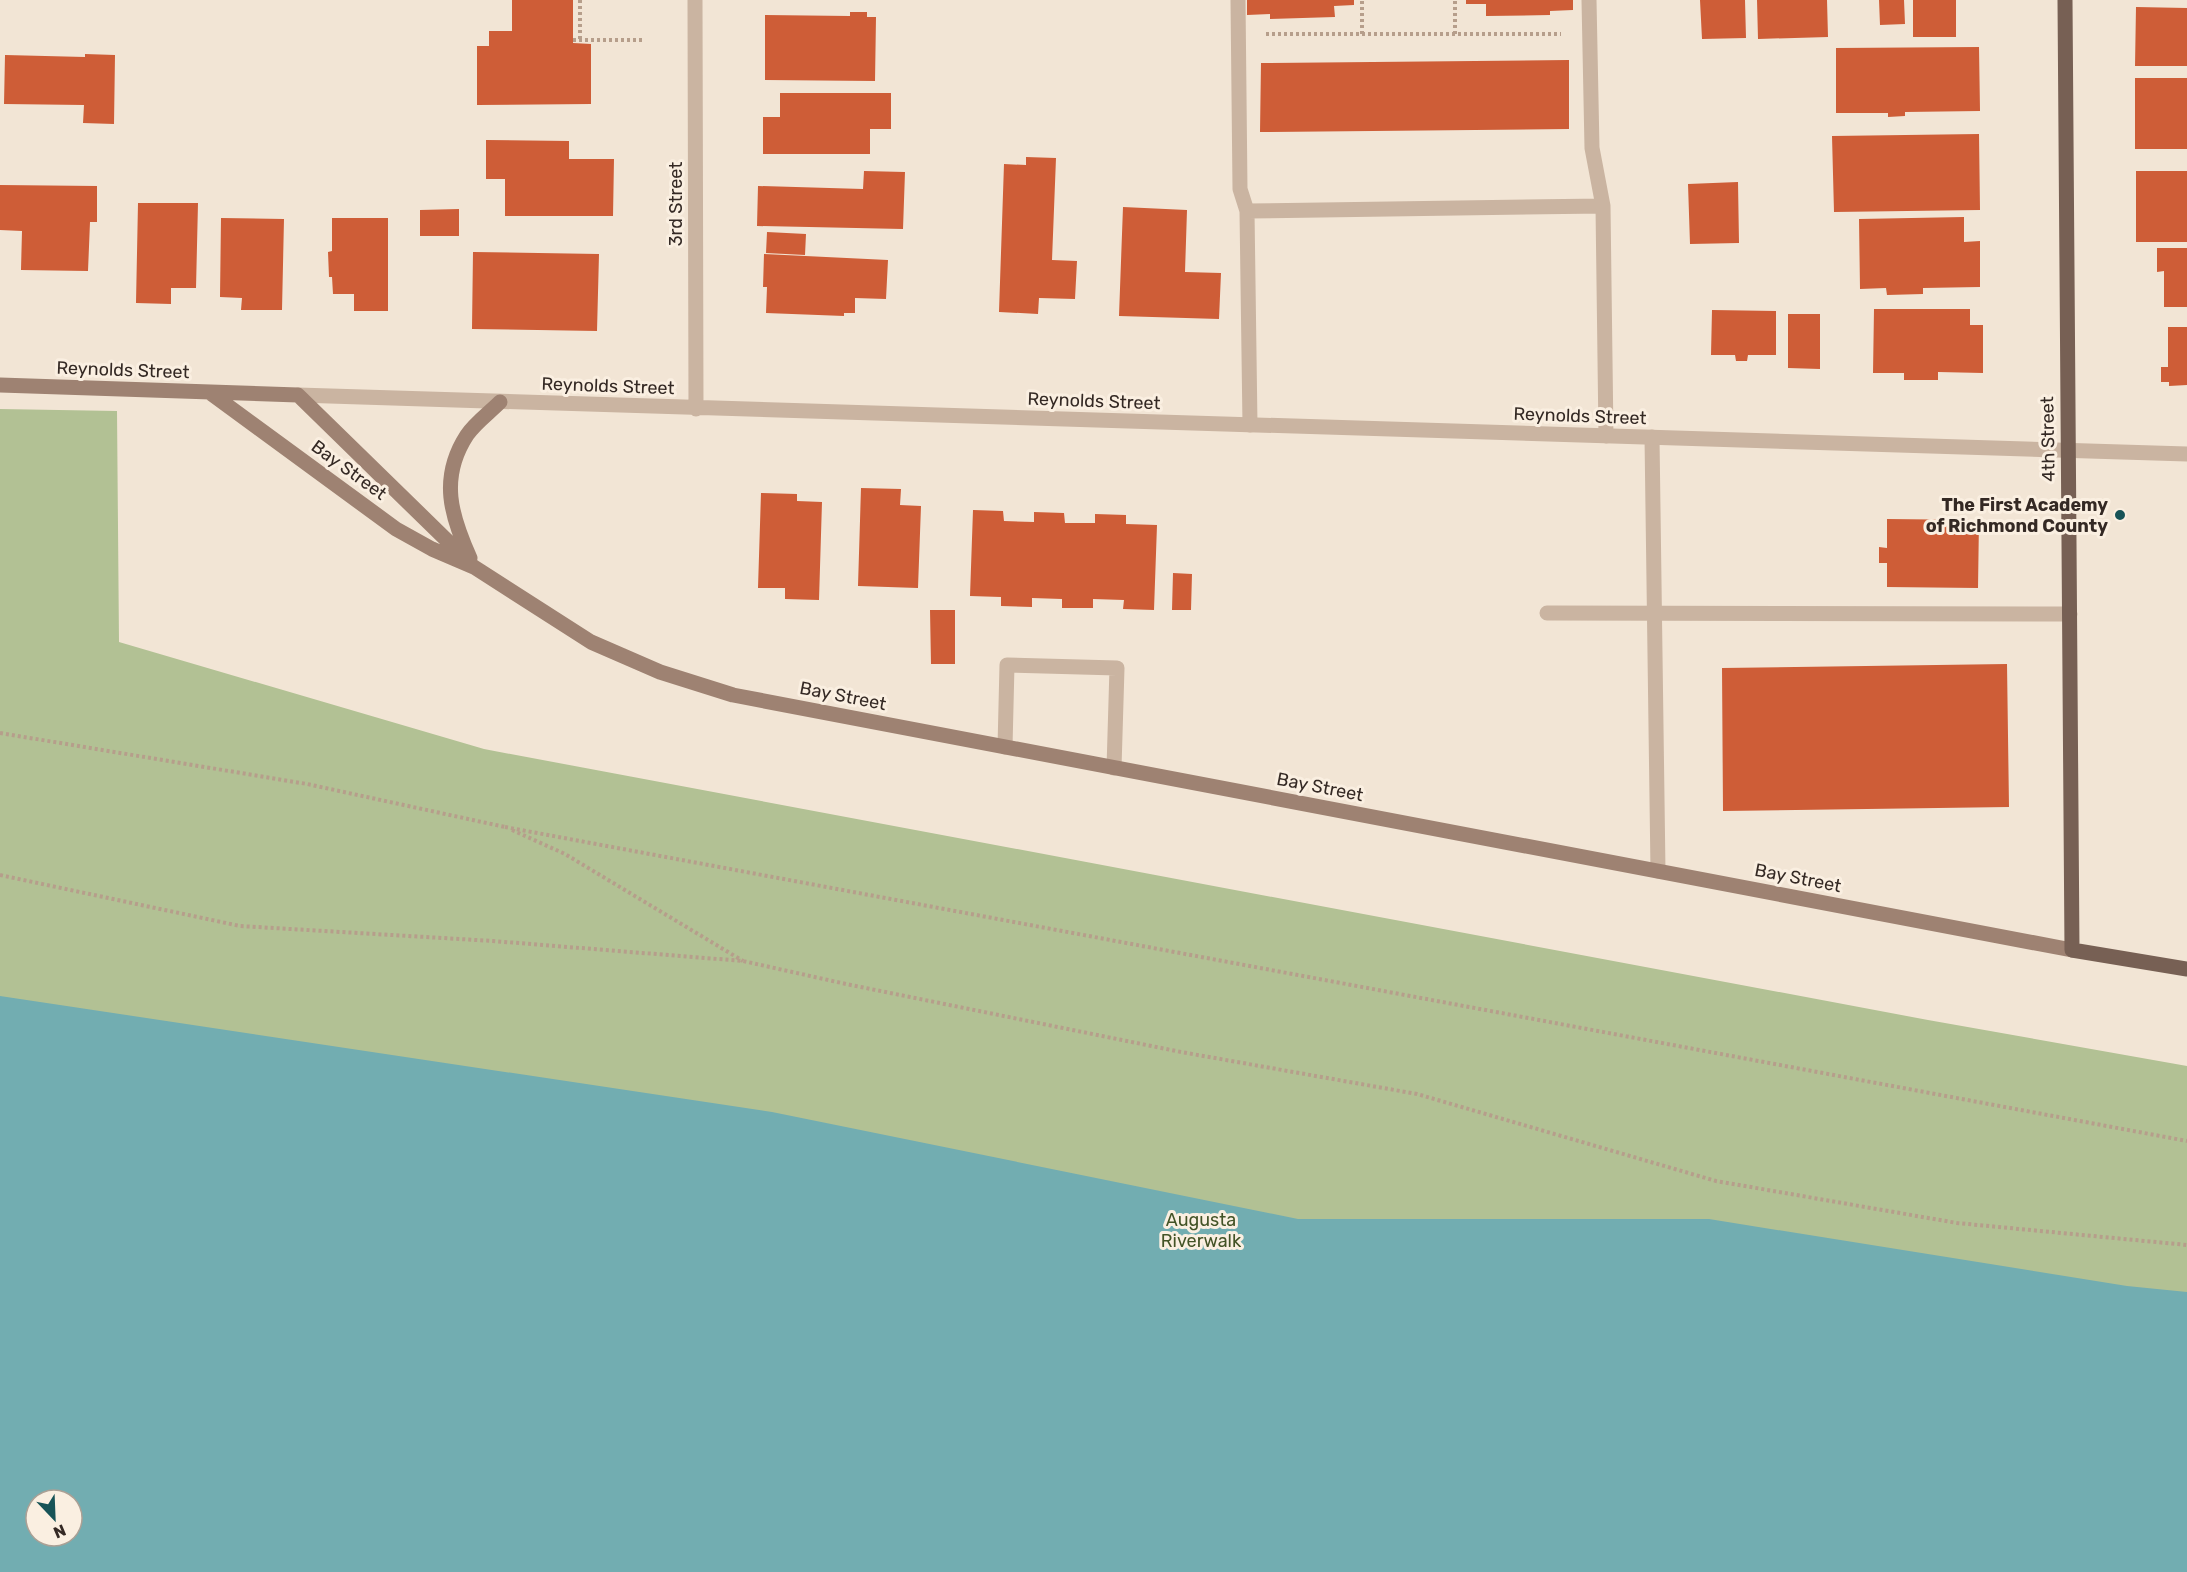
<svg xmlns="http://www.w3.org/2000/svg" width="2187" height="1572" font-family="Rubik,sans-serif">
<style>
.green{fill:#b2c194}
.water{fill:#72adb1;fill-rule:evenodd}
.building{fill:#ce5d37}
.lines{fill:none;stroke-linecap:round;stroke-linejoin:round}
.path{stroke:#b69e8b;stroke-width:4;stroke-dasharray:3 3;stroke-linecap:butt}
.service{stroke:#cab4a1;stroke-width:15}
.minor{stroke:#cab4a1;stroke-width:15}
.secondary{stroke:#9e8272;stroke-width:15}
.primary{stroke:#776054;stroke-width:15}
.poi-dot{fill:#175357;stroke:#faefe1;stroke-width:2}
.labels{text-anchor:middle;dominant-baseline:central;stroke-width:6;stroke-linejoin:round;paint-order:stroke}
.street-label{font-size:18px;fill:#342924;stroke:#faefe1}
.poi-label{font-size:18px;font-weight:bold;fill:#342924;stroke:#faefe1;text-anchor:end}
.park-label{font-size:18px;fill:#435326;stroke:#faefe1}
</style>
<rect width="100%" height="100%" fill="#f2e5d5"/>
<path class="green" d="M0,409L117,411L119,642L484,749L1928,1020L2187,1066V1572L0,1317Z"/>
<path class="water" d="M0,996L772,1112L1298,1219H1709L2127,1286L2187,1292V1572H0ZM36,1500H72V1536H36Z"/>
<path class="building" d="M512,0H573V43L591,44V104L477,105V46H489V31H512Z
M1247,0H1354V5L1334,6L1335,17L1270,19V14L1247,15Z
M1466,0H1573V10L1550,11V15L1486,16V4H1466Z
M1700,0H1745L1746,38L1702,39Z
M1757,0H1827L1828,37L1758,39Z
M1879,0H1904L1905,24L1880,25Z
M1913,0H1956V37H1913Z
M2136,7L2187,8V66H2135Z
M850,12H867V17H876L875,81L765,80V15L850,16Z
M1979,47L1980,111L1905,112V116L1888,117V113H1836V48Z
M85,54L115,55L114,124L83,123L84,105L4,104L5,55L85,57Z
M1569,60V129L1260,132L1261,63Z
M2135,78H2187V149H2135Z
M780,93H891V129H870V154H763V117H780Z
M1979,134L1980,210L1834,212L1832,136Z
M486,140L569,141V159H614L613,216H505V179H486Z
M1026,157L1056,158L1052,260L1077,261L1075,299L1039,298L1038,314L999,312L1004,164L1026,165Z
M864,171L905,172L903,229L757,226L758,186L863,189Z
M2136,171H2187V242H2136Z
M1738,182L1739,243L1690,244L1688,184Z
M0,185L97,186V222H90L88,271L21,270L22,231L0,230Z
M138,203H198L196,288H171V304L136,303Z
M1123,207L1187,210L1185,272L1221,273L1219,319L1119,316Z
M459,209V236H420V210Z
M1964,217V242L1980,241V287L1923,288V294L1887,295L1886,288L1860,289L1859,219Z
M221,218L284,219L282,310H241L242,298L220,297Z
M332,218H388V311H354V294H333L332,277H329L328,252L332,251Z
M767,232L806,234L805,255L766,253Z
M2157,248H2187V307H2164V271L2157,272Z
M473,252L599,254L597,331L472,329Z
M764,254L888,260L886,299L855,298V313H844V316L766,313L767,287H763Z
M1874,309H1970V325H1983V373L1938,372V380H1904V373H1873Z
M1712,310L1776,311V355H1748L1747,361H1736L1735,355H1711Z
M1788,314H1820V369L1788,368Z
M2168,327H2187V385L2169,386V382H2161V367H2168Z
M861,488L901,489L900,505L921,506L918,588L858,586Z
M761,493L797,494V501L822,502L819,600L785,599V588H758Z
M973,510L1003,511L1004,521L1034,522V512L1064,513L1065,523H1095V514L1126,515V524L1157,525L1154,610L1123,609L1124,600L1093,599V608H1062V599L1032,598V607L1001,606V597L970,596Z
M1887,519L1979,520L1978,588L1887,587V563H1879V547L1887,548Z
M1173,573L1192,574L1191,610H1172Z
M930,610H955V664H931Z
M2007,664L2009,807L1723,811L1722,668Z"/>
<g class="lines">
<path class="path" d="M580,0V40
M1266,34H1561
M1362,34V0
M1455,34V0
M573,40H644
M0,733L307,784L505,827
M505,827L2187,1141
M512,830L565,854L743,961
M0,875L240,926L493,941L743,961L846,984L1181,1052L1417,1094L1716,1181L1957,1223L2187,1245"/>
<path class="service" d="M1238,0L1240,189L1247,211
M1589,0L1592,148L1603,206
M1250,425L1247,211L1603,206L1606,436
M1652,437L1658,871
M1547,613L2070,614
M1005,747L1007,665L1117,668L1114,768"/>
<path class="minor" d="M695,0L696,409
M298,395L2187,454"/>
<path class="secondary" d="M0,385L298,395L467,560
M209,392L396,529L432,549L474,567L591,642L660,672L733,695L2072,950
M470,558C451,516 439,478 467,435C475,423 489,413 500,402"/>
<path class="primary" d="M2065,0L2072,950L2187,969"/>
</g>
<circle class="poi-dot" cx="2120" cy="515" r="6"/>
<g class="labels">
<g class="street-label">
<text transform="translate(676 204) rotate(-90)">3rd Street</text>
<text transform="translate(123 370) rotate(2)">Reynolds Street</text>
<text transform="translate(608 386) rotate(2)">Reynolds Street</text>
<text transform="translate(1094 401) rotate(2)">Reynolds Street</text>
<text transform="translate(1580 416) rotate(2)">Reynolds Street</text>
<text transform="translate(2048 439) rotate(-91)">4th Street</text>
<text transform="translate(349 470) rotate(36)">Bay Street</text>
<text transform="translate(843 696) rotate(11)">Bay Street</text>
<text transform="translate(1320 787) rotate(11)">Bay Street</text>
<text transform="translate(1798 878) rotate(11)">Bay Street</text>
</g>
<g class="poi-label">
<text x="2108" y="505">The First Academy<tspan x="2108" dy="21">of Richmond County</tspan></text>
</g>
<g class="park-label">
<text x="1201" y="1220">Augusta<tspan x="1201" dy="21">Riverwalk</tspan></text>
</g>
</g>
<g transform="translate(54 1518) rotate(157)"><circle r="28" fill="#faefe1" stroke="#aba095" stroke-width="1.5"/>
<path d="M0-4.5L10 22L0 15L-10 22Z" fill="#175357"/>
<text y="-9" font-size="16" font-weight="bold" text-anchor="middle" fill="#342924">N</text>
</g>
</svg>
